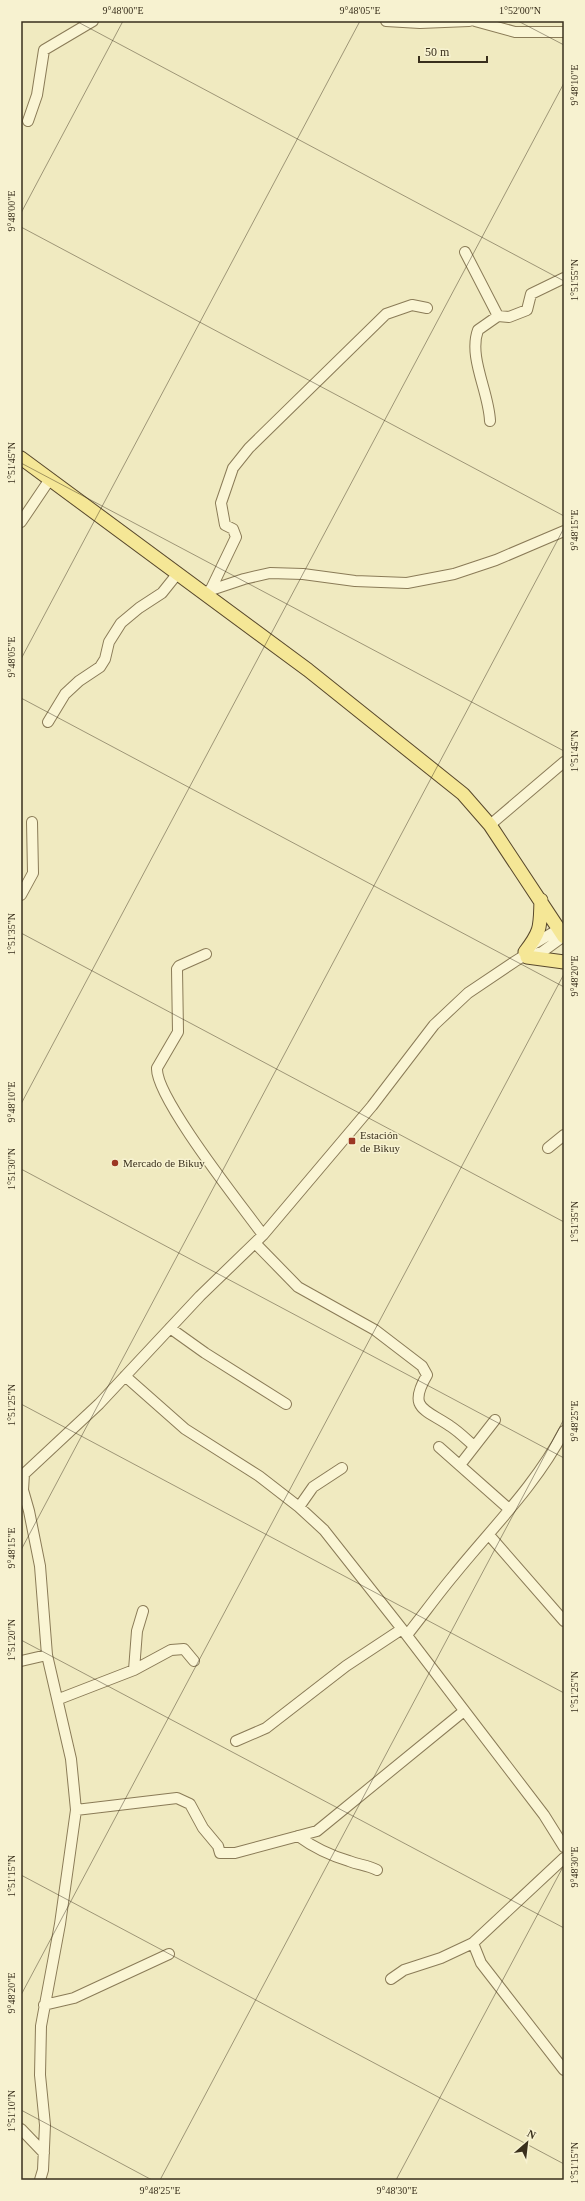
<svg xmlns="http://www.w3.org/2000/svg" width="585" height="2201" font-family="Georgia,serif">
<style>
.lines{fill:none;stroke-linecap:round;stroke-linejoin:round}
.minor-casing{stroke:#8a7b57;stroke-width:12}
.major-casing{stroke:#58482c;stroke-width:15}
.minor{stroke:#faf5d4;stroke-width:10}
.major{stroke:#f5e796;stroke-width:13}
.ticks{fill:none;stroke:#392f1c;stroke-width:1;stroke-opacity:0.45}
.poi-dot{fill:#9c3724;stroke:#f7f2d0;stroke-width:1.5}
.labels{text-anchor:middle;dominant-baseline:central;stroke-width:3;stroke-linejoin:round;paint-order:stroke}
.poi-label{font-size:11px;fill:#392f1c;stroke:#f7f2d0;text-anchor:start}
.neatline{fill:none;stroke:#392f1c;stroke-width:1.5}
.ticks-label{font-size:10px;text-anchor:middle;fill:#392f1c}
</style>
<rect width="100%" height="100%" fill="#f0eac0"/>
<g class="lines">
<defs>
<path id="minor" d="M386,21L420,23L469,21
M475,21L515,32H564
M28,121L37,95L44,50L93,21
M465,252L498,316L509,317L527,310L531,294L564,278
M490,421C489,392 468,357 478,330L498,316
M21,522L50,479
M211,589L236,537L233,529L225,525L221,503L233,468L249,448L386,314L412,305L427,308
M208,591L244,579L270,573L303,574L355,581L407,583L454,574L496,560L564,531
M48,722L65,694L79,681L100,667L105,659L109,642L121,623L139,608L162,593L178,573
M490,825L564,762
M21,895L33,873L32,822
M532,945L559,929
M206,954L179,966L177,969L178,1032L157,1068C155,1097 242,1206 263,1235
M548,1148L564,1135
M255,1243L298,1287L375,1330L422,1366L427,1375C407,1409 425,1409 450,1426C458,1431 466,1439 474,1446
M170,1328L205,1353L286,1404
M125,1376L185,1429L259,1476L299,1507L324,1530L402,1629L544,1815L564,1847
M439,1447L509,1509
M460,1465L495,1420
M299,1507L313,1487L342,1468
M489,1535L564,1621
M407,1635C423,1615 438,1594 454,1575C492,1528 536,1485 564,1431
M21,1661L47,1655
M134,1670L137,1631L143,1611
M59,1699L134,1670L171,1650L184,1649L194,1661
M236,1741L266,1728L346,1666L402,1629
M76,1810L177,1798L190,1804L203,1828L218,1846L220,1853H235L317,1831L464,1711
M298,1836C313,1847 332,1856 349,1861C359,1865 367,1865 377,1870
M473,1943L481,1963L564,2070
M391,1979L404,1970L441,1958L473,1943L564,1858
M44,2005L74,1998L169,1954
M21,2129L44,2153
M40,2180L43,2170L45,2125L40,2075L41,2026L60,1924L76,1810L71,1759L47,1655L40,1566L29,1511L23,1490L24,1474L99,1404L200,1296L263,1235L372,1106L434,1025L468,993L514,962L522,957L542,952L564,936"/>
<path id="major" d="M21,458L308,670L463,794L490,825L564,937
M525,952C542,930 540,926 541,900
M527,957L564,962"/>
</defs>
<use href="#minor" class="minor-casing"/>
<use href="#major" class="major-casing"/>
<use href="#minor" class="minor"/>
<use href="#major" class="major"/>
</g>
<path class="ticks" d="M76,21L564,281M518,21L564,45M21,213L123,21M21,227L564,516M21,463L564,751M21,659L360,21M21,698L564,987M21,933L564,1222M21,1104L564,83M21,1169L564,1458M21,1404L564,1693M21,1550L564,528M21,1640L564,1928M21,1875L564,2164M21,1995L564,974M21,2110L152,2180M160,2180L564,1419M396,2180L564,1865"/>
<g class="poi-dot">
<rect x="348" y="1137" width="8" height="8" rx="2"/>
<circle cx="115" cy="1163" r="4"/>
</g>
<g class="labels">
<g class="poi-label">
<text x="360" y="1135">Estación<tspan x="360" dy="13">de Bikuy</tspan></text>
<text x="123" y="1163">Mercado de Bikuy</text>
</g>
</g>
<rect width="585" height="2201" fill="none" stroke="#f7f2d0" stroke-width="44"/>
<g transform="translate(527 2143) rotate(28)" stroke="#f7f2d0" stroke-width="3" paint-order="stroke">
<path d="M0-3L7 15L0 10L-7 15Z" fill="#392f1c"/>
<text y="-6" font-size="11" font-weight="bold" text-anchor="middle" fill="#392f1c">N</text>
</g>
<path d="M419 56v6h68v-6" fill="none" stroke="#392f1c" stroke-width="2"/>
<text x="425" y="56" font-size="12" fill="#392f1c" stroke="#f7f2d0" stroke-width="3" paint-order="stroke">50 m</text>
<rect x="22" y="22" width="541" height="2157" class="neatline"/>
<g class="ticks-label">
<text x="123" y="14">9°48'00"E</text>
<text x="360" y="14">9°48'05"E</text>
<text x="520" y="14">1°52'00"N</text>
<text transform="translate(574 85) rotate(-90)" y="4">9°48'10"E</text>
<text transform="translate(11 211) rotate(-90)" y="4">9°48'00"E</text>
<text transform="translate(574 280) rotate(-90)" y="4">1°51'55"N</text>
<text transform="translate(11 463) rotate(-90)" y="4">1°51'45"N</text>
<text transform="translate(574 530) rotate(-90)" y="4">9°48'15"E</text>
<text transform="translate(11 657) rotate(-90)" y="4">9°48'05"E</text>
<text transform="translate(574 751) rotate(-90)" y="4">1°51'45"N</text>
<text transform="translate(11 934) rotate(-90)" y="4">1°51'35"N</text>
<text transform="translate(574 976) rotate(-90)" y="4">9°48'20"E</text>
<text transform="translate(11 1102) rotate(-90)" y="4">9°48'10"E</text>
<text transform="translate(11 1169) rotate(-90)" y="4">1°51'30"N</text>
<text transform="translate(574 1222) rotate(-90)" y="4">1°51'35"N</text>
<text transform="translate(11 1405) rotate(-90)" y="4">1°51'25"N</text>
<text transform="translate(574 1421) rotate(-90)" y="4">9°48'25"E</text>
<text transform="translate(11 1548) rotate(-90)" y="4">9°48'15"E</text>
<text transform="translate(11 1640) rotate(-90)" y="4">1°51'20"N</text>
<text transform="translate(574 1692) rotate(-90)" y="4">1°51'25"N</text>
<text transform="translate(574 1867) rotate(-90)" y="4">9°48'30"E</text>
<text transform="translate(11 1876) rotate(-90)" y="4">1°51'15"N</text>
<text transform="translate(11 1993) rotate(-90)" y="4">9°48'20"E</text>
<text transform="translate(11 2111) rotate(-90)" y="4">1°51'10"N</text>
<text transform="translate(574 2163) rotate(-90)" y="4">1°51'15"N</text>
<text x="160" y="2194">9°48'25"E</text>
<text x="397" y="2194">9°48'30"E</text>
</g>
</svg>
